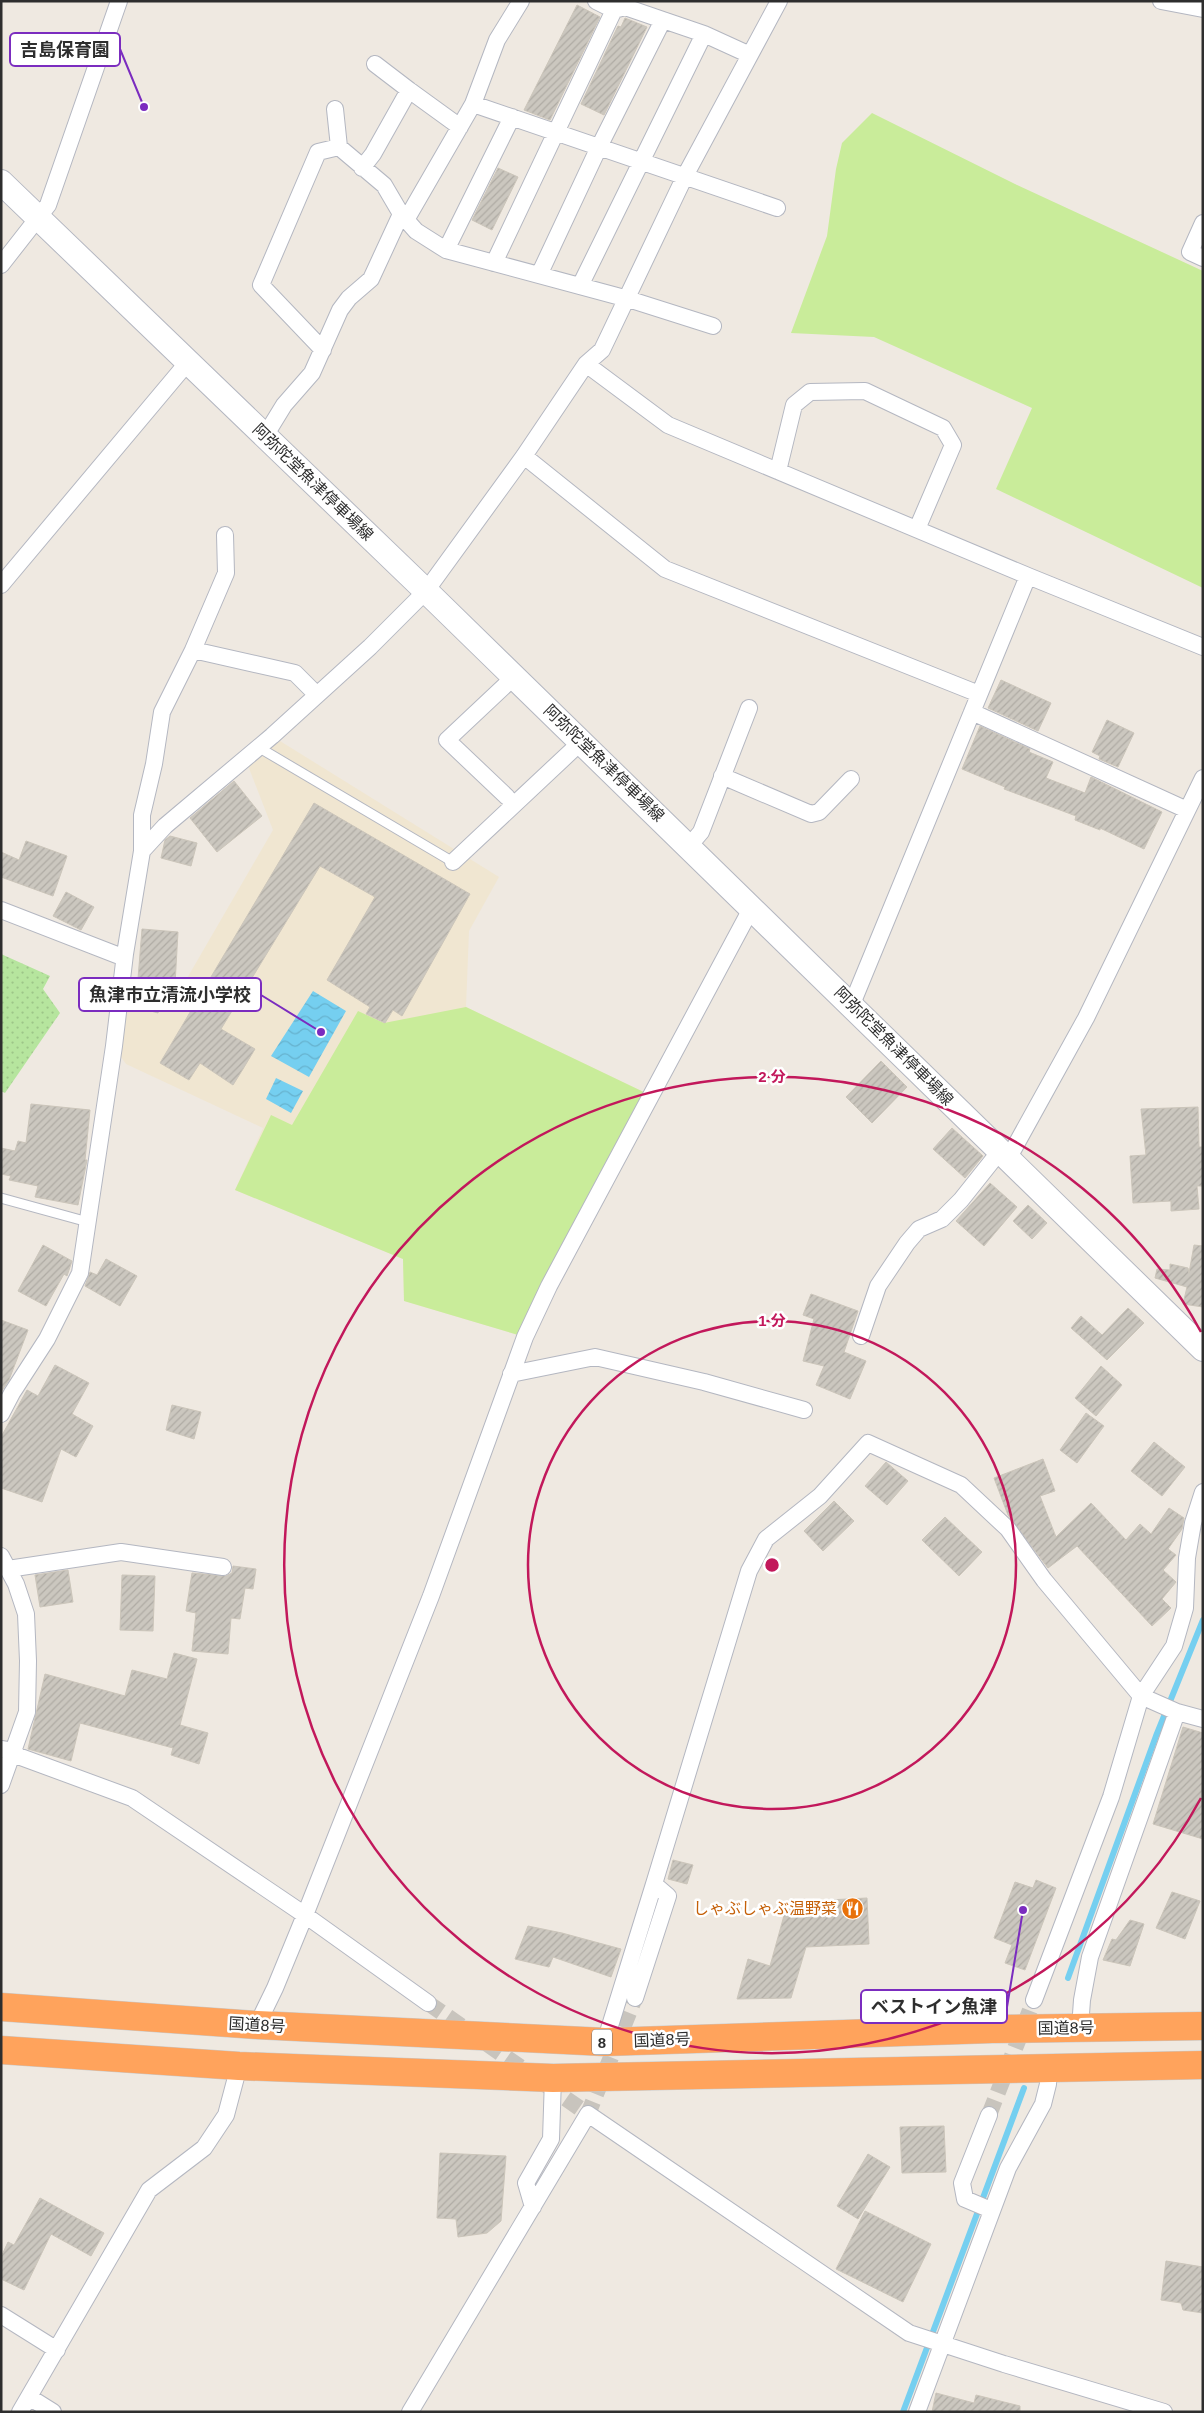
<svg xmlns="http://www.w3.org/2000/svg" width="1204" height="2413" font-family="Arial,'Noto Sans JP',sans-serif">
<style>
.education{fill:#f0e6d1}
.grass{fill:url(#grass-dots)}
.pitch{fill:#c9ec9a}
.water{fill:url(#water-waves)}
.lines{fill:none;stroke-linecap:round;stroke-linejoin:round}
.stream{stroke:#75cff0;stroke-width:6}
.building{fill:url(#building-hatch);stroke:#cbc5ba}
.street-tunnel{stroke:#c8c4bd;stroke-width:16;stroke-dasharray:16 8;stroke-linecap:butt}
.lane-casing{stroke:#b4b7c1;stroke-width:11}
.street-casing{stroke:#b4b7c1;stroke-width:18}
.secondary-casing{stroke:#b4b7c1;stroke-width:26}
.highway-casing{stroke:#c9c9c9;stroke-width:29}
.lane{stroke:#fff;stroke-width:9}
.street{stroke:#fff;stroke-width:16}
.secondary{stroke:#fff;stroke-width:24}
.highway{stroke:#ffa35c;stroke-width:28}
.ring{fill:none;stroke:#c2185b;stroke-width:2.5}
.labels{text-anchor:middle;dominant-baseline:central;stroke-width:5;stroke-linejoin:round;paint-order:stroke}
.shield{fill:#fff;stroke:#6d6d6d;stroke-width:1}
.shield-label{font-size:15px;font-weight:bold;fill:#2e2e2e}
.street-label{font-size:16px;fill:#2e2e2e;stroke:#fff}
.food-label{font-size:16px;fill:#c56008;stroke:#fff;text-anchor:end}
.centre{fill:#c2185b;stroke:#fff;stroke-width:2.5}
.ring-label{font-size:15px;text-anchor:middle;font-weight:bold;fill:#c2185b;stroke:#fff;stroke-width:5;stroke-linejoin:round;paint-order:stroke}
.leader{fill:none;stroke:#7b2cbf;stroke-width:2}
.callout-dot{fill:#7b2cbf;stroke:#fff;stroke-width:2}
.callout{fill:#fff;stroke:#7b2cbf;stroke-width:2}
.callout-label{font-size:18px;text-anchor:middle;font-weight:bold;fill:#2e2e2e}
</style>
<defs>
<pattern id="grass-dots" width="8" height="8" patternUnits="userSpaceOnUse" patternTransform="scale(1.25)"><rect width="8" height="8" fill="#b6e59e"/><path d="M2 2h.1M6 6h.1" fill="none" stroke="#9dc588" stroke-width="1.8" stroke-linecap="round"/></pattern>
<pattern id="water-waves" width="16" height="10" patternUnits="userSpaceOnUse" patternTransform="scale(1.25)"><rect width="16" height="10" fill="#75cff0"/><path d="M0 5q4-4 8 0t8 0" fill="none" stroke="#66b2ce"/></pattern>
<pattern id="building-hatch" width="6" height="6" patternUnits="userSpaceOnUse" patternTransform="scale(1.25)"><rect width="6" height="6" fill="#cbc7bf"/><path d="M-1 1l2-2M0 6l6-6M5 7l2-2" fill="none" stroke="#afaba4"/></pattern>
</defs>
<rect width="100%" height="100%" fill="#efe9e1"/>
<path class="education" d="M272,736L499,877L469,931L466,1007L652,1096L525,1337L404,1301L403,1259L235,1190L263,1128L126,1064L121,1057L129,987L175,999L273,830L247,763Z"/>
<path class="grass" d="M1,954L50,976L43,989L60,1013L5,1093L1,1091Z"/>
<path class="pitch" d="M872,113L1015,184L1203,271V588L996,489L1032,408L874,337L791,333L827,236L836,169L842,143Z
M466,1007L652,1096L525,1337L404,1301L403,1259L235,1190L271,1115L292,1125L358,1011L384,1023Z"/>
<path class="water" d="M313,991L346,1011L309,1077L271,1056Z
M276,1078L303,1091L291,1113L266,1099Z"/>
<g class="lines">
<path class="stream" d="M1068,1978L1156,1736L1203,1620
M903,2412L1024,2088"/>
</g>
<path class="building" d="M577,5L600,17L550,120L524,110Z
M625,18L647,27L604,115L581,104L618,26L621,27Z
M498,168L518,177L492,230L472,220Z
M1001,680L1051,703L1038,731L988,708Z
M1107,720L1134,733L1118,767L1099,759L1100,756L1092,752Z
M980,726L1030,749L1029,752L1053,762L1046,778L1085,793L1091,777L1162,812L1144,849L1100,828V830L1075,820L1076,816L1004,789L1005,787L962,769Z
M234,781L262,816L217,852L190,818Z
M314,803L470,894L402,1016L393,1010L385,1023L366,1014L370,1007L327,980L375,897L320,866L221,1029L255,1049L243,1069L233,1085L200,1063L189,1080L160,1063Z
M170,836L197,843L191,866L161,858L165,840Z
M26,841L67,856L53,896L1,877V852L19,860Z
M66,892L94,907L81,930L53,916Z
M142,929L178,932L175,984L167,983L158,1013L129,1005L132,989L137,991Z
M881,1061L907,1087L872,1123L846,1097Z
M31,1104L90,1110L85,1160H87L78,1205L35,1197L38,1186L9,1180L11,1176L1,1174V1148L15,1151L18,1141L26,1143Z
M1198,1107L1199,1147H1203V1186H1197L1199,1209L1171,1211V1201L1133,1203L1130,1156L1146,1155L1141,1109Z
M952,1128L983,1156L965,1178L933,1149Z
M990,1183L1017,1207L984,1246L956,1221Z
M1028,1205L1047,1223L1032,1239L1013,1221Z
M43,1245L72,1261L67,1276L64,1274L46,1306L18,1291Z
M1194,1245L1203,1246V1307L1183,1304L1187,1287L1155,1278L1157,1269L1170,1270V1264L1188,1268L1189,1273Z
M106,1259L137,1276L120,1306L85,1286L90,1272L97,1275Z
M811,1294L858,1311L844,1352L866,1361L850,1399L816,1385L824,1366L803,1361L814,1319L803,1315Z
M1128,1308L1144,1323L1107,1360L1071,1328L1081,1316L1102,1335Z
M1,1320L28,1330L9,1380L1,1392Z
M55,1365L89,1383L72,1414L93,1426L76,1457L61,1449L42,1502L1,1488V1437L27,1390L38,1396Z
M1101,1366L1122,1385L1096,1416L1075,1398Z
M172,1405L201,1412L194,1439L166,1430Z
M1086,1413L1104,1426L1077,1463L1060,1450Z
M1154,1442L1185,1467L1162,1496L1131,1471Z
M1043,1459L1055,1491L1040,1496L1056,1537L1091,1503L1126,1540L1140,1524L1151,1534L1169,1508L1184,1518L1182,1529L1168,1549L1176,1555L1163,1570L1176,1582L1162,1599L1171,1608L1152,1626L1077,1546L1048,1568L1008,1515L994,1478Z
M886,1462L908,1481L887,1505L865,1486Z
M834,1501L854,1521L823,1551L804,1531Z
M945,1517L982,1552L959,1576L922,1540Z
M233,1566L256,1569L253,1589L245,1588L240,1619L231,1618L228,1654L192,1651L196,1613L186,1611L192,1573L226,1576L232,1573Z
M68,1570L73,1602L40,1607L35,1575Z
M122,1575L155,1576L153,1631L120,1630Z
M174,1653L197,1659L180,1725L208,1733L199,1764L171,1755L173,1748L80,1723L71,1761L28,1749L45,1674L125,1696L132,1670L167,1679Z
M1183,1727L1203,1733V1839L1153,1824Z
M673,1860L693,1865L687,1884L668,1879Z
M1036,1880L1056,1888L1025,1970L1005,1963L1012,1945L994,1938L1015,1882L1033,1888Z
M1172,1892L1200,1901L1185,1939L1156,1928Z
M867,1898L869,1944L806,1947L791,1998L737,1999L748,1959L770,1966L788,1901L829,1915L828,1900Z
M1130,1920L1144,1924L1130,1966L1103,1960L1112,1939L1116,1940Z
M528,1926L562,1933L621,1949L611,1977L553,1957L549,1967L515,1959Z
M944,2126L946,2172L902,2173L900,2127Z
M440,2153L506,2156L501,2221L487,2233L458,2237L456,2219L437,2218Z
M868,2154L890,2167L858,2219L837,2206Z
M40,2198L104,2233L91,2256L51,2234L24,2290L1,2279V2257L8,2242L14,2245Z
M865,2211L931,2244L903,2302L836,2269Z
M1166,2261L1203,2267V2313L1183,2310L1181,2303L1161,2300Z
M936,2393L974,2403L976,2395L1020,2406V2412H932Z"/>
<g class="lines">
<path class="street-tunnel" d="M428,2003L588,2114L635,1998
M989,2115L1034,2000"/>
<defs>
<path id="lane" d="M258,747L453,862
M1,1198L88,1222"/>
<path id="street" d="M596,1L614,10
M1161,1L1203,9
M704,34L750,55
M409,90L460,127
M473,104L777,208
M335,109L339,147
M362,168L373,154L409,90L375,64
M401,214L416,231L446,250L628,299L713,326
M406,220L473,104L497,40L521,1
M1203,223L1190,252L1203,258
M446,250L512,117
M494,263L614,10L625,7L663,20L599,147L539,275
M1,265L48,205L119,1
M580,286L704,34L663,20
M586,364L668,425L1028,576
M265,436L284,405L312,373L340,310L349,298L371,279L401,214L384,185L339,147L318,152L261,285L323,350
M524,456L665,569L979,694
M778,471L794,405L810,392L865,391L943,428L953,445L917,529
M225,535L226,573L193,650L295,673L317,695
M1,585L188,362
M972,712L1187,810
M722,776L811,814L819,812L851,779
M507,797L447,740L514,677
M689,846L701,832L749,708
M142,851V815L154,764L162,712L193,650
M453,862L581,742
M1,910L117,955L125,954
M852,1004L1028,576L1203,647
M1008,1159L1086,1018L1203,778
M861,1336L878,1286L907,1243L919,1229L942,1219L961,1200L1000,1151
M511,1374L595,1357L704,1382L804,1410
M1,1414L12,1393L47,1339L80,1273L114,1046L125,954L142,851L165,826L272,736L370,647L426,591L524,456L586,364L602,350L685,176L779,1
M1,1556L16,1584L26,1614L28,1661L27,1712L1,1785
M8,1569L121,1552L223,1567
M1,1749L13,1751L18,1756L132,1798L305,1915L428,2003
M635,1998L668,1896L654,1884L749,1571L766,1539L820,1496L868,1443L961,1485L1008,1529L1044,1580L1141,1696L1177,1712
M1034,2000L1111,1797L1141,1696L1174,1646L1185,1608L1187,1558L1193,1523L1203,1492
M257,2025L275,1988L305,1915L431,1596L525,1337L549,1286L752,907
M1080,2028L1082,2000L1090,1957L1177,1712L1203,1719
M605,2042L654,1884
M989,2115L962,2183L965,2199L991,2210
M533,2207L526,2183L551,2139L553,2078
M1,2315L57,2350
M29,2397L53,2412
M20,2412L149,2190L204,2148L226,2115L239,2066
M410,2412L588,2114L909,2333L1004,2364L1164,2412
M917,2412L1008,2168L1043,2104L1048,2084L1049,2068"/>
<path id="secondary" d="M1,182L426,591L1203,1349"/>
<path id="highway" d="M1,2007L257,2025L605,2042L992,2029L1203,2026
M1,2050L239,2066L553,2078L1203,2065"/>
</defs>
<use href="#lane" class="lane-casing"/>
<use href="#street" class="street-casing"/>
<use href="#secondary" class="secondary-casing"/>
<use href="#highway" class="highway-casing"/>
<use href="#lane" class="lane"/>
<use href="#street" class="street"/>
<use href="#secondary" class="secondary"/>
<use href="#highway" class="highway"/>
</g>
<g class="ring">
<circle cx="772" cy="1565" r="244"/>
<path d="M1201 1798A488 488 0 1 1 1201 1332"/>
</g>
<defs>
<symbol id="restaurant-disc" viewBox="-11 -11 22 22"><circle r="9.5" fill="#e8710a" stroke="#fff"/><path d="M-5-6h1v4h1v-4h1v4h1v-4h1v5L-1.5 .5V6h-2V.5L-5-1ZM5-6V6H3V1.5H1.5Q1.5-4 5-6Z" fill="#fff"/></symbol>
</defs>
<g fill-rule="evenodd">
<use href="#restaurant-disc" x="840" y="1896" width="25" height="25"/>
</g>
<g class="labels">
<rect class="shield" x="592" y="2029.5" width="20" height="25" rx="4"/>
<g class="shield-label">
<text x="602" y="2042">8</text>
</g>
<g class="street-label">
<text transform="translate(313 482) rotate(44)">阿弥陀堂魚津停車場線</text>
<text transform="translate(604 763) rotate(44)">阿弥陀堂魚津停車場線</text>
<text transform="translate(894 1046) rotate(45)">阿弥陀堂魚津停車場線</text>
<text transform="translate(257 2025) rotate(3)">国道8号</text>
<text transform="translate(1066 2028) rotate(-1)">国道8号</text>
<text transform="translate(662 2040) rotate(-2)">国道8号</text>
</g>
<g class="food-label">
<text x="837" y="1908">しゃぶしゃぶ温野菜</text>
</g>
</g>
<circle cx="772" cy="1565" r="8" class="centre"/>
<g class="ring-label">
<text x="772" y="1082">2 分</text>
<text x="772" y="1326">1 分</text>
</g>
<path class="leader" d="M144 107L120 49M321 1032L261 995M1023 1910L1007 2007"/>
<g class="callout-dot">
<circle cx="144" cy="107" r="5"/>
<circle cx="321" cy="1032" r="5"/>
<circle cx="1023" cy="1910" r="5"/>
</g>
<g class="callout">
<rect x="10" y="33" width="110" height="33" rx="5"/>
<rect x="79" y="978" width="182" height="33" rx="5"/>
<rect x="861" y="1990" width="146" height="33" rx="5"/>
</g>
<g class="callout-label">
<text x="65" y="56">吉島保育園</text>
<text x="170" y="1001">魚津市立清流小学校</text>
<text x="934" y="2013">ベストイン魚津</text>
</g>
<rect width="1204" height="2413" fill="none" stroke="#2e2e2e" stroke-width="5"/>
</svg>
